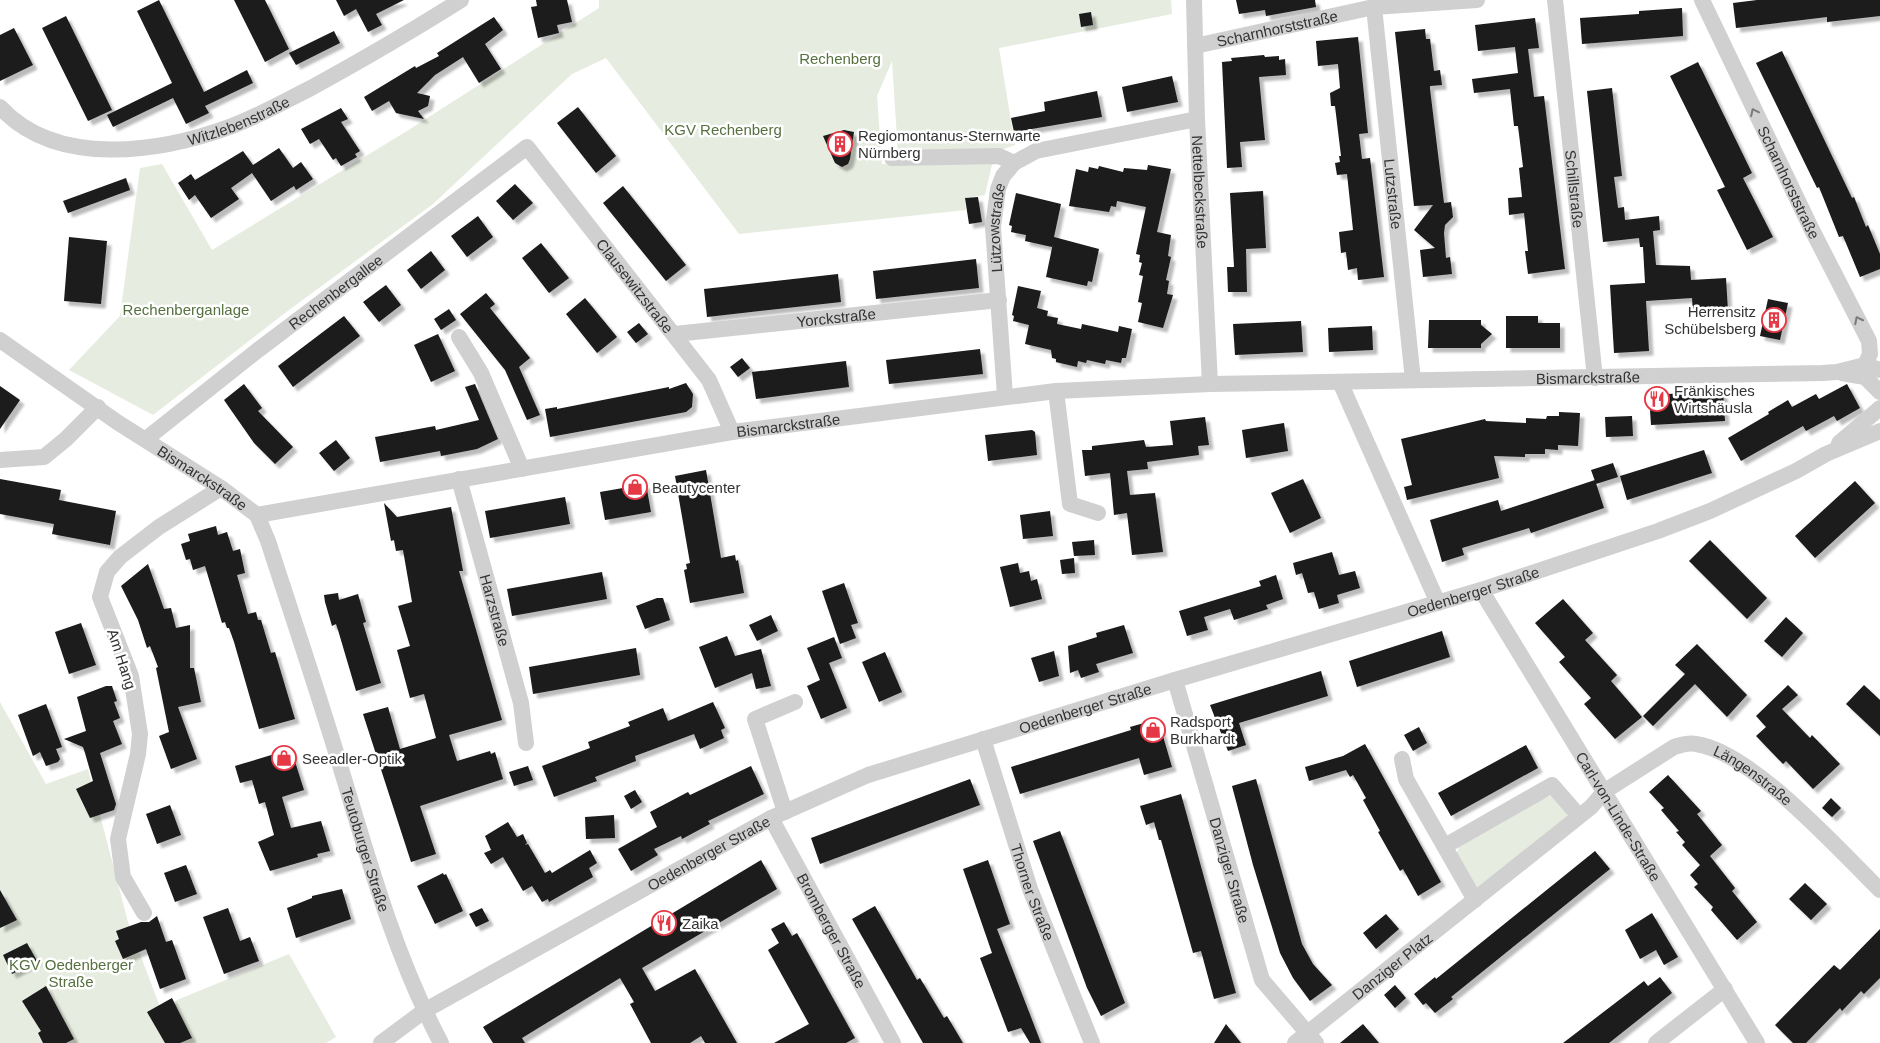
<svg xmlns="http://www.w3.org/2000/svg" width="1880" height="1043" font-family="Arial,sans-serif">
<style>
.green{fill:#e6ecdf}
.building{fill:#1a1a1a;filter:url(#shadow)}
.lines{fill:none;stroke-linecap:round;stroke-linejoin:round}
.minor{stroke:#d0d0d0;stroke-width:16}
.oneway{stroke:#7a7a7a}
.labels{text-anchor:middle;dominant-baseline:central;stroke-width:5;stroke-linejoin:round;paint-order:stroke}
.street-label{font-size:15px;fill:#333;stroke:#fff}
.park-label{font-size:15px;fill:#56703f;stroke:#fff}
.poi-label{font-size:15px;fill:#333;stroke:#fff;text-anchor:start}
</style>
<defs>
<filter id="shadow"><feDropShadow dx="4.5" dy="4.5" stdDeviation="1" flood-color="#0004"/></filter>
</defs>
<rect width="100%" height="100%" fill="#fff"/>
<path class="green" d="M599,0H1171L1172,14L999,48L1015,145L996,152L898,154L892,61L877,96L882,164L993,160L985,195L965,198L966,210L739,234L606,58L572,74L433,204L285,313L153,415L69,370L120,316L140,168L162,164L212,250L407,131L599,8Z
M0,702L46,784L88,769L128,922L160,1007L289,954L336,1037L326,1043H0Z
M1550,796L1556,797L1568,815L1482,887H1476L1456,856L1459,846L1537,801Z"/>
<path class="building" d="M159,0L204,92L247,70L253,83L205,106L209,113L186,124L173,98L113,127L107,115L172,83L137,11Z
M234,0H265L289,49L265,62Z
M336,0H404L376,14L382,25L368,32L356,9L344,16Z
M536,0H567L572,22L557,25L559,33L538,38L531,7L537,6Z
M1236,0H1315L1316,7L1266,16L1265,10L1239,14Z
M1757,0H1880V16L1827,22V17L1736,28L1733,3Z
M1682,8L1683,36L1582,44L1580,18L1639,14V11Z
M1091,12L1093,25L1081,27L1079,14Z
M66,16L112,110L88,121L42,28Z
M494,17L503,30L485,44L501,69L479,83L463,57L435,75L417,93L430,96L428,106L418,111L424,119L396,113L389,101L372,111L364,97L415,66L416,68L439,56L437,53Z
M1535,18L1539,48L1528,49L1534,97L1544,96L1565,269L1528,274L1525,251H1528L1524,213L1509,215L1508,198L1522,197L1519,168L1523,167L1518,126H1514L1510,89L1474,93L1472,79L1518,73L1515,47L1478,51L1475,25Z
M14,28L33,65L0,81V35Z
M1425,29L1426,39H1430L1434,71L1440,70L1442,85L1430,86V89L1444,203L1451,202L1453,217L1445,225L1444,233L1446,258L1450,257L1452,274L1423,277L1420,250L1435,248L1414,230L1433,205L1414,206L1395,32Z
M334,31L340,43L296,65L289,53Z
M1358,37L1368,133L1359,134L1362,159L1370,158L1384,277L1358,280L1357,268L1348,270L1346,252L1341,253L1339,232L1353,230L1347,174L1337,175L1335,163L1340,162L1339,156H1341L1335,106H1331L1330,93L1340,88L1338,64L1318,66L1316,41Z
M1782,51L1852,198L1854,197L1866,227L1868,225L1880,254V269L1860,277L1843,236L1839,237L1819,187L1817,188L1756,63Z
M1264,55L1265,57L1279,56V60L1285,59L1286,75L1259,77L1265,140L1240,142L1242,167L1227,168L1222,62L1232,61L1231,58Z
M1698,62L1752,173L1743,178L1773,237L1747,250L1717,190L1725,187L1670,76Z
M1172,76L1178,102L1127,112L1122,87Z
M1612,88L1622,176L1614,177L1618,208L1624,207L1625,220L1659,216L1660,230L1653,231L1656,265L1690,266L1691,280L1726,278L1728,311L1693,313L1692,298L1646,301L1649,351L1614,353L1610,285L1645,283L1643,247H1640L1639,238L1603,242L1587,91Z
M1097,91L1102,117L1014,132L1011,118L1045,111L1044,102Z
M578,107L616,156L596,173L557,123Z
M341,108L348,119L341,122L360,151L355,154L357,157L341,166L336,158L333,160L319,139L310,144L301,129Z
M844,130L854,132L850,159L848,164L842,167L835,163L823,136Z
M279,148L293,168L301,162L313,179L296,190L294,186L271,201L252,173L231,188L239,199L211,218L195,195L189,200L178,183L191,174L195,180L243,151L253,165Z
M1148,165L1171,169L1157,232L1171,235L1168,256L1171,257L1166,280L1169,281L1167,294L1173,295L1163,328L1138,322L1142,303L1138,302L1143,276L1139,275L1142,263L1139,262L1140,255L1136,254L1146,207L1117,201L1116,207L1111,206L1109,212L1069,206L1076,169L1088,172L1089,167L1098,169L1099,166L1123,172L1124,168L1147,170Z
M126,178L130,190L68,213L63,201Z
M515,184L533,203L513,220L496,201Z
M623,186L686,265L666,281L603,203Z
M1263,191L1266,248L1246,249L1247,292H1228L1227,267H1234L1230,193Z
M1016,193L1061,204L1054,237L1099,249L1092,282L1088,281L1087,286L1046,277L1053,243L1052,247L1025,241L1026,235L1011,232L1012,226L1009,225Z
M978,197L982,222L969,224L965,198Z
M478,216L493,237L467,257L451,236Z
M69,237L107,241L101,304L64,301Z
M541,243L569,278L549,293L522,258Z
M431,251L445,270L421,289L407,270Z
M976,259L979,288L876,299L873,271Z
M838,274L841,302L707,317L704,289Z
M386,285L401,305L379,322L363,302Z
M1018,286L1041,291L1037,308L1048,311L1047,316L1058,318L1057,324L1081,329L1082,324L1118,332L1119,326L1132,329L1126,358H1122L1121,363L1106,360L1105,364L1087,360L1086,363L1078,361L1077,367L1056,362V359L1052,358L1051,350L1025,344L1029,325L1013,321L1014,316L1012,315Z
M486,293L495,304L490,308L530,358L519,367L540,415L527,420L505,370L460,314Z
M585,298L617,337L597,353L566,314Z
M1768,299L1788,303L1780,340L1760,336Z
M449,309L456,320L441,330L434,319Z
M344,316L360,336L293,387L278,366Z
M1506,316H1538V323H1560V348H1506Z
M1429,320H1481V325L1492,334L1481,344V348H1428Z
M1301,321L1303,352L1235,355L1233,324Z
M639,323L648,334L636,343L627,332Z
M1372,326L1373,350L1329,352L1328,328Z
M438,334L455,371L431,382L414,345Z
M980,349L983,374L889,384L886,360Z
M742,358L750,368L738,377L730,367Z
M846,361L849,387L756,399L752,372Z
M686,383L693,394L692,407L686,412L550,437L545,409L557,407V409L669,387V389Z
M244,384L262,408L258,411L293,447L275,464L254,443L224,400Z
M475,384L498,439L477,449L441,456L440,451L380,462L375,437L435,426L436,430L479,420L465,387Z
M1847,384L1860,408L1837,421L1834,416L1806,431L1803,426L1741,461L1728,438L1769,414L1768,412L1788,400L1792,407L1816,394L1819,399Z
M0,386L20,400L0,429Z
M1723,391L1725,421L1651,425L1649,395Z
M1559,412L1580,413L1578,446L1558,445V450L1545,449V454H1525V457L1494,456L1499,478L1407,500L1404,487L1412,485L1401,439L1485,419L1486,421L1526,423V418L1546,419L1547,416H1559Z
M1632,416L1633,436L1606,437L1605,417Z
M1205,417L1209,445L1198,446L1199,455L1147,462L1148,469L1127,471L1130,495L1155,493L1163,552L1132,555L1127,513L1114,515L1110,473L1085,476L1082,450H1092V446L1144,440L1146,447L1173,445L1170,421Z
M1284,423L1288,451L1246,458L1242,430Z
M1032,430L1035,432L1037,455L988,461L985,435Z
M336,440L350,458L334,471L319,453Z
M1704,450L1712,473L1627,500L1620,476Z
M1613,463L1618,477L1596,484L1591,470Z
M706,470L721,558L735,555L736,561L738,560L744,593L690,603L684,570L687,569L686,564L690,563L675,476Z
M0,479L61,490L59,500L116,511L110,545L52,534L54,524L0,514Z
M1303,479L1321,518L1290,533L1271,493Z
M1595,480L1604,508L1531,533L1529,528L1462,548L1464,555L1442,562L1430,520L1498,500L1501,511Z
M1855,481L1875,503L1815,558L1795,536Z
M646,484L651,512L605,520L600,492Z
M565,497L570,524L490,538L485,511Z
M384,503L397,517L451,507L463,571H459L502,720L449,735L457,761L490,751L491,754L495,752L503,779L420,806L436,854L411,862L363,714L388,707L400,749L436,738L424,694L410,698L397,650L410,646L398,606L412,602L403,550L396,551L394,540L391,541Z
M1050,511L1053,536L1023,539L1020,515Z
M216,526L218,535L227,532L233,551L240,549L245,573L237,575L248,614L256,612L258,620H261L271,653L275,652L295,719L259,729L234,642L229,628H227L225,622L222,623L205,566L193,570L190,559L186,560L181,544L190,541L188,534Z
M1094,540L1095,555L1074,556L1072,542Z
M1710,540L1767,598L1747,619L1689,561Z
M1332,552L1339,575L1355,571L1360,588L1337,595L1339,603L1319,609L1314,592L1308,593L1302,573L1296,575L1293,563Z
M1074,558L1075,573L1062,574L1060,560Z
M1018,563L1020,573L1029,571L1031,581L1037,579L1042,599L1010,607L1000,567Z
M148,564L164,609L171,608L176,628L190,625V668H194L201,702L178,707L197,759L171,769L159,736L169,732L156,668L158,667L150,646L147,648L138,620L121,586Z
M602,572L607,599L512,616L507,589Z
M1276,575L1283,599L1266,605L1268,609L1234,620L1230,609L1204,617L1208,630L1187,636L1179,611L1261,586L1259,581Z
M844,583L858,623L851,625L856,638L840,644L822,591Z
M338,593L339,600L358,594L366,622L363,623L381,683L356,691L338,630L336,624L332,626L325,602L324,595Z
M657,598H663L670,620L645,629L636,606Z
M1563,599L1593,633L1585,640L1617,675L1611,681L1642,717L1615,739L1584,704L1591,698L1559,662L1565,657L1535,623Z
M771,615L778,631L757,641L749,625Z
M1786,617L1803,633L1782,657L1764,641Z
M81,623L96,665L69,674L55,632Z
M1124,625L1133,653L1096,664L1099,672L1081,678L1078,670L1070,673L1068,646L1097,637L1096,633Z
M1442,631L1450,657L1357,687L1349,661Z
M727,636L735,656L761,649L771,686L756,689L752,673L715,688L699,647Z
M834,637L842,658L829,663L847,708L821,719L807,686L820,680L807,648Z
M1697,644L1747,695L1727,717L1695,684L1653,726L1643,716L1685,674L1675,665Z
M636,648L640,675L533,694L529,667Z
M1054,651L1059,676L1039,682L1031,658Z
M885,652L902,692L879,702L862,662Z
M1321,671L1328,696L1239,723L1246,745L1228,751L1210,705Z
M1788,685L1798,695L1782,709L1810,738L1812,735L1840,764L1813,789L1786,761L1783,764L1756,736L1766,727L1756,716Z
M1864,685L1880,700V736L1846,704Z
M106,686H112L117,701L114,702L120,718L113,721L122,744L100,753L116,804L114,810L90,818L76,789L93,781L85,753L83,747L64,739L86,731L77,697Z
M713,702L725,728L721,730L724,738L700,749L694,734L635,756L636,761L595,777L597,781L554,797L542,766L590,748L588,742L630,726L628,722L663,708L668,721Z
M46,704L62,747L56,749L60,759L58,762L46,766L40,752L33,756L18,715Z
M1158,719L1172,767L1144,775L1139,758L1020,794L1011,767L1131,730L1130,727Z
M1419,727L1427,743L1413,751L1404,735Z
M1365,744L1441,882L1418,896L1403,869L1400,871L1378,832L1380,831L1363,800L1366,798L1353,775L1350,777L1346,770L1309,781L1305,767L1343,756Z
M1526,745L1538,768L1451,816L1438,793Z
M291,749L304,790L282,797L291,828L321,821L330,851L317,854L318,857L270,871L258,842L274,835L265,802L259,804L252,780L240,783L235,766Z
M528,766L533,780L514,786L509,772Z
M751,766L764,794L708,821L710,824L682,839L681,836L654,849L658,855L631,871L618,849L657,827L650,812L688,792L690,795Z
M1668,775L1701,811L1697,814L1722,845L1710,856L1735,888L1732,891L1757,922L1737,940L1711,910L1713,907L1694,887L1698,884L1690,875L1700,865L1682,845L1685,842L1676,832L1679,831L1661,810L1664,808L1649,792Z
M970,779L980,805L820,864L811,838Z
M1256,779L1302,944L1313,964L1332,985L1310,1001L1293,978L1280,953L1253,865L1232,786Z
M635,790L642,802L631,809L624,796Z
M1181,794L1236,993L1214,999L1201,951L1193,953L1161,840H1159L1154,822L1146,825L1140,806Z
M1831,798L1841,808L1832,817L1822,808Z
M170,805L181,835L157,844L146,814Z
M614,815L615,838L586,839L585,817Z
M508,822L517,837L523,834L527,843L525,845L528,844L545,873L550,870L552,873L590,850L597,863L589,868L593,877L549,902L548,899L542,902L532,886L523,891L503,857L491,864L484,853L491,850L485,836Z
M1060,831L1125,1003L1101,1016L1087,988L1033,841Z
M1595,851L1610,869L1451,997L1453,999L1435,1013L1426,1003L1423,1005L1414,994L1435,977L1436,979Z
M761,860L777,889L642,968L655,991L695,969L737,1043H705L701,1036L690,1043H651L630,1004L634,1002L620,978L522,1038L525,1043H493L483,1027Z
M988,860L1010,924L997,929L1041,1043H1030L1021,1028L1008,1032L980,958L992,953L963,869Z
M186,865L197,894L175,902L164,873Z
M443,873L444,875L446,874L463,911L435,924L417,886Z
M1805,883L1827,904L1811,920L1789,899Z
M342,889L351,919L296,938L287,908L312,898V896Z
M0,890L17,920L0,928Z
M875,906L917,980L920,978L944,1018L947,1016L963,1043H923L852,919Z
M228,908L240,941L250,937L259,961L224,974L203,917Z
M482,908L489,921L476,927L469,914Z
M1652,913L1678,957L1664,965L1656,950L1640,959L1625,930Z
M1386,914L1399,929L1376,949L1363,933Z
M157,916L166,942L172,940L186,979L160,989L146,949L123,959L115,941L119,939L116,931L141,922H149Z
M784,922L792,936L797,933L855,1038L846,1043H774L809,1024L768,950L779,943L771,929Z
M1880,929V978L1864,994L1861,991L1842,1011L1840,1008L1806,1043H1793L1775,1025L1834,965L1840,970Z
M27,943L37,961L12,974L3,955Z
M1660,977L1672,993L1609,1043H1563L1644,981L1648,986Z
M1395,985L1406,998L1395,1008L1384,995Z
M46,986L74,1039L66,1043H43L38,1033L41,1031L22,1001Z
M172,998L192,1038L180,1043H165L147,1012Z
M1226,1024L1241,1043H1214Z
M1363,1024L1379,1043H1340Z"/>
<g class="lines">
<g class="minor">
<path id="s1" d="M1194,0L1197,119L1210,384"/>
<path id="s2" d="M1555,0L1595,378"/>
<path id="s3" d="M1702,0L1811,228L1869,341L1870,354L1865,365"/>
<path id="s4" d="M1374,7L1413,380"/>
<path id="s5" d="M1195,46L1374,7L1477,0"/>
<path id="s6" d="M0,107C57,169 162,152 232,126C259,116 285,101 311,88C362,60 412,31 461,0"/>
<path d="M892,158L999,156L1014,163"/>
<path id="s7" d="M675,334L999,300"/>
<path d="M459,337L481,373L522,469"/>
<path id="s8" d="M0,340L117,422L221,488L257,515L732,432L1056,391L1210,384L1822,373L1837,372L1865,365L1880,370"/>
<path d="M1842,373L1865,377L1880,392"/>
<path d="M1340,382L1438,603"/>
<path d="M1056,391L1070,504L1098,513"/>
<path id="s9" d="M1005,396L993,227L998,189L1003,176L1014,163L1036,151L1197,119"/>
<path id="s10" d="M146,439L258,350L527,147L709,380L732,432"/>
<path d="M1839,443L1880,408"/>
<path d="M0,460L44,457L66,439L98,407"/>
<path id="s11" d="M459,479L521,703L526,743"/>
<path id="s12" d="M257,515L268,541C293,618 319,695 342,772C370,865 396,958 441,1043"/>
<path id="s13" d="M1481,590L1757,1043"/>
<path id="s14" d="M1175,680L1262,980L1316,1043"/>
<path id="s15" d="M983,739L1030,889L1092,1043"/>
<path d="M1402,759L1406,779L1475,900"/>
<path d="M785,812L755,719L795,702"/>
<path id="s16" d="M771,818L893,1043"/>
<path d="M1445,846L1552,785L1579,816"/>
<path d="M144,913L123,877L118,839L138,754L140,734L131,676L100,597L107,572L120,557L159,527L221,488"/>
<path id="s17" d="M381,1043L424,1011L771,818L868,775L1175,680L1481,590L1658,531L1710,511L1796,471L1826,454L1880,431"/>
<path id="s18" d="M1295,1043L1591,807L1605,791L1674,747C1681,745 1688,742 1696,744C1752,752 1839,850 1880,890"/>
<path d="M1656,1043L1725,989"/>
</g>
</g>
<defs><path id="oneway-chevron" d="M-2-3.5L2.5 0L-2 3.5" fill="none" stroke-width="1.6" stroke-linecap="round" stroke-linejoin="round" transform="scale(1.25)"/></defs>
<g class="oneway">
<use href="#oneway-chevron" transform="translate(1754 112) rotate(-116)"/>
<use href="#oneway-chevron" transform="translate(1858 320) rotate(-117)"/>
</g>
<defs>
<symbol id="building-ring" viewBox="-11 -11 22 22"><circle r="9.5" fill="#fff" stroke="#e63946" stroke-width="1.5"/><path d="M-4-6H4V6H1V3H-1V6H-4ZM-2.5-4.3h1.7v1.8h-1.7ZM.8-4.3h1.7v1.8H.8ZM-2.5-1h1.7V.8h-1.7ZM.8-1h1.7V.8H.8Z" fill="#e63946"/></symbol>
<symbol id="restaurant-ring" viewBox="-11 -11 22 22"><circle r="9.5" fill="#fff" stroke="#e63946" stroke-width="1.5"/><path d="M-5-6h1v4h1v-4h1v4h1v-4h1v5L-1.5 .5V6h-2V.5L-5-1ZM5-6V6H3V1.5H1.5Q1.5-4 5-6Z" fill="#e63946"/></symbol>
<symbol id="shop-ring" viewBox="-11 -11 22 22"><circle r="9.5" fill="#fff" stroke="#e63946" stroke-width="1.5"/><path d="M-5-2.5h2.3a2.7 3.5 0 0 1 5.4 0H5L5.5 6h-11ZM-1.5-2.5h3a1.5 2.3 0 0 0-3 0Z" fill="#e63946"/></symbol>
</defs>
<g fill-rule="evenodd">
<use href="#building-ring" x="826" y="130" width="28" height="28"/>
<use href="#building-ring" x="1760" y="306" width="28" height="28"/>
<use href="#restaurant-ring" x="1643" y="385" width="28" height="28"/>
<use href="#shop-ring" x="621" y="473" width="28" height="28"/>
<use href="#shop-ring" x="1139" y="716" width="28" height="28"/>
<use href="#shop-ring" x="270" y="744" width="28" height="28"/>
<use href="#restaurant-ring" x="650" y="909" width="28" height="28"/>
</g>
<g class="labels">
<g class="street-label">
<text stroke="none"><textPath href="#s5" startOffset="84">Scharnhorststraße</textPath></text>
<text stroke="none"><textPath href="#s6" startOffset="254">Witzlebenstraße</textPath></text>
<text stroke="none"><textPath href="#s3" startOffset="202">Scharnhorststraße</textPath></text>
<text stroke="none"><textPath href="#s2" startOffset="190">Schillstraße</textPath></text>
<text stroke="none"><textPath href="#s1" startOffset="192">Nettelbeckstraße</textPath></text>
<text stroke="none"><textPath href="#s4" startOffset="188">Lutzstraße</textPath></text>
<text stroke="none"><textPath href="#s9" startOffset="169">Lützowstraße</textPath></text>
<text stroke="none"><textPath href="#s10" startOffset="656">Clausewitzstraße</textPath></text>
<text stroke="none"><textPath href="#s10" startOffset="240">Rechenbergallee</textPath></text>
<text stroke="none"><textPath href="#s7" startOffset="162">Yorckstraße</textPath></text>
<text stroke="none"><textPath href="#s8" startOffset="1652">Bismarckstraße</textPath></text>
<text stroke="none"><textPath href="#s8" startOffset="850">Bismarckstraße</textPath></text>
<text stroke="none"><textPath href="#s8" startOffset="245">Bismarckstraße</textPath></text>
<text stroke="none"><textPath href="#s17" startOffset="1189">Oedenberger Straße</textPath></text>
<text stroke="none"><textPath href="#s11" startOffset="136">Harzstraße</textPath></text>
<text transform="translate(122 659) rotate(72)">Am Hang</text>
<text stroke="none"><textPath href="#s17" startOffset="784">Oedenberger Straße</textPath></text>
<text stroke="none"><textPath href="#s18" startOffset="570">Längenstraße</textPath></text>
<text stroke="none"><textPath href="#s13" startOffset="265">Carl-von-Linde-Straße</textPath></text>
<text stroke="none"><textPath href="#s12" startOffset="352">Teutoburger Straße</textPath></text>
<text stroke="none"><textPath href="#s17" startOffset="379">Oedenberger Straße</textPath></text>
<text stroke="none"><textPath href="#s14" startOffset="198">Danziger Straße</textPath></text>
<text stroke="none"><textPath href="#s15" startOffset="161">Thorner Straße</textPath></text>
<text stroke="none"><textPath href="#s16" startOffset="128">Bromberger Straße</textPath></text>
<text stroke="none"><textPath href="#s18" startOffset="124">Danziger Platz</textPath></text>
</g>
<g class="park-label">
<text x="840" y="58">Rechenberg</text>
<text x="723" y="129">KGV Rechenberg</text>
<text x="186" y="309">Rechenberganlage</text>
<text x="71" y="964">KGV Oedenberger<tspan x="71" dy="17">Straße</tspan></text>
</g>
<g class="poi-label">
<text x="858" y="135">Regiomontanus-Sternwarte<tspan x="858" dy="17">Nürnberg</tspan></text>
<text x="1756" y="311" text-anchor="end">Herrensitz<tspan x="1756" dy="17">Schübelsberg</tspan></text>
<text x="1674" y="390">Fränkisches<tspan x="1674" dy="17">Wirtshäusla</tspan></text>
<text x="652" y="487">Beautycenter</text>
<text x="1170" y="721">Radsport<tspan x="1170" dy="17">Burkhardt</tspan></text>
<text x="302" y="758">Seeadler-Optik</text>
<text x="682" y="923">Zaika</text>
</g>
</g>
</svg>
